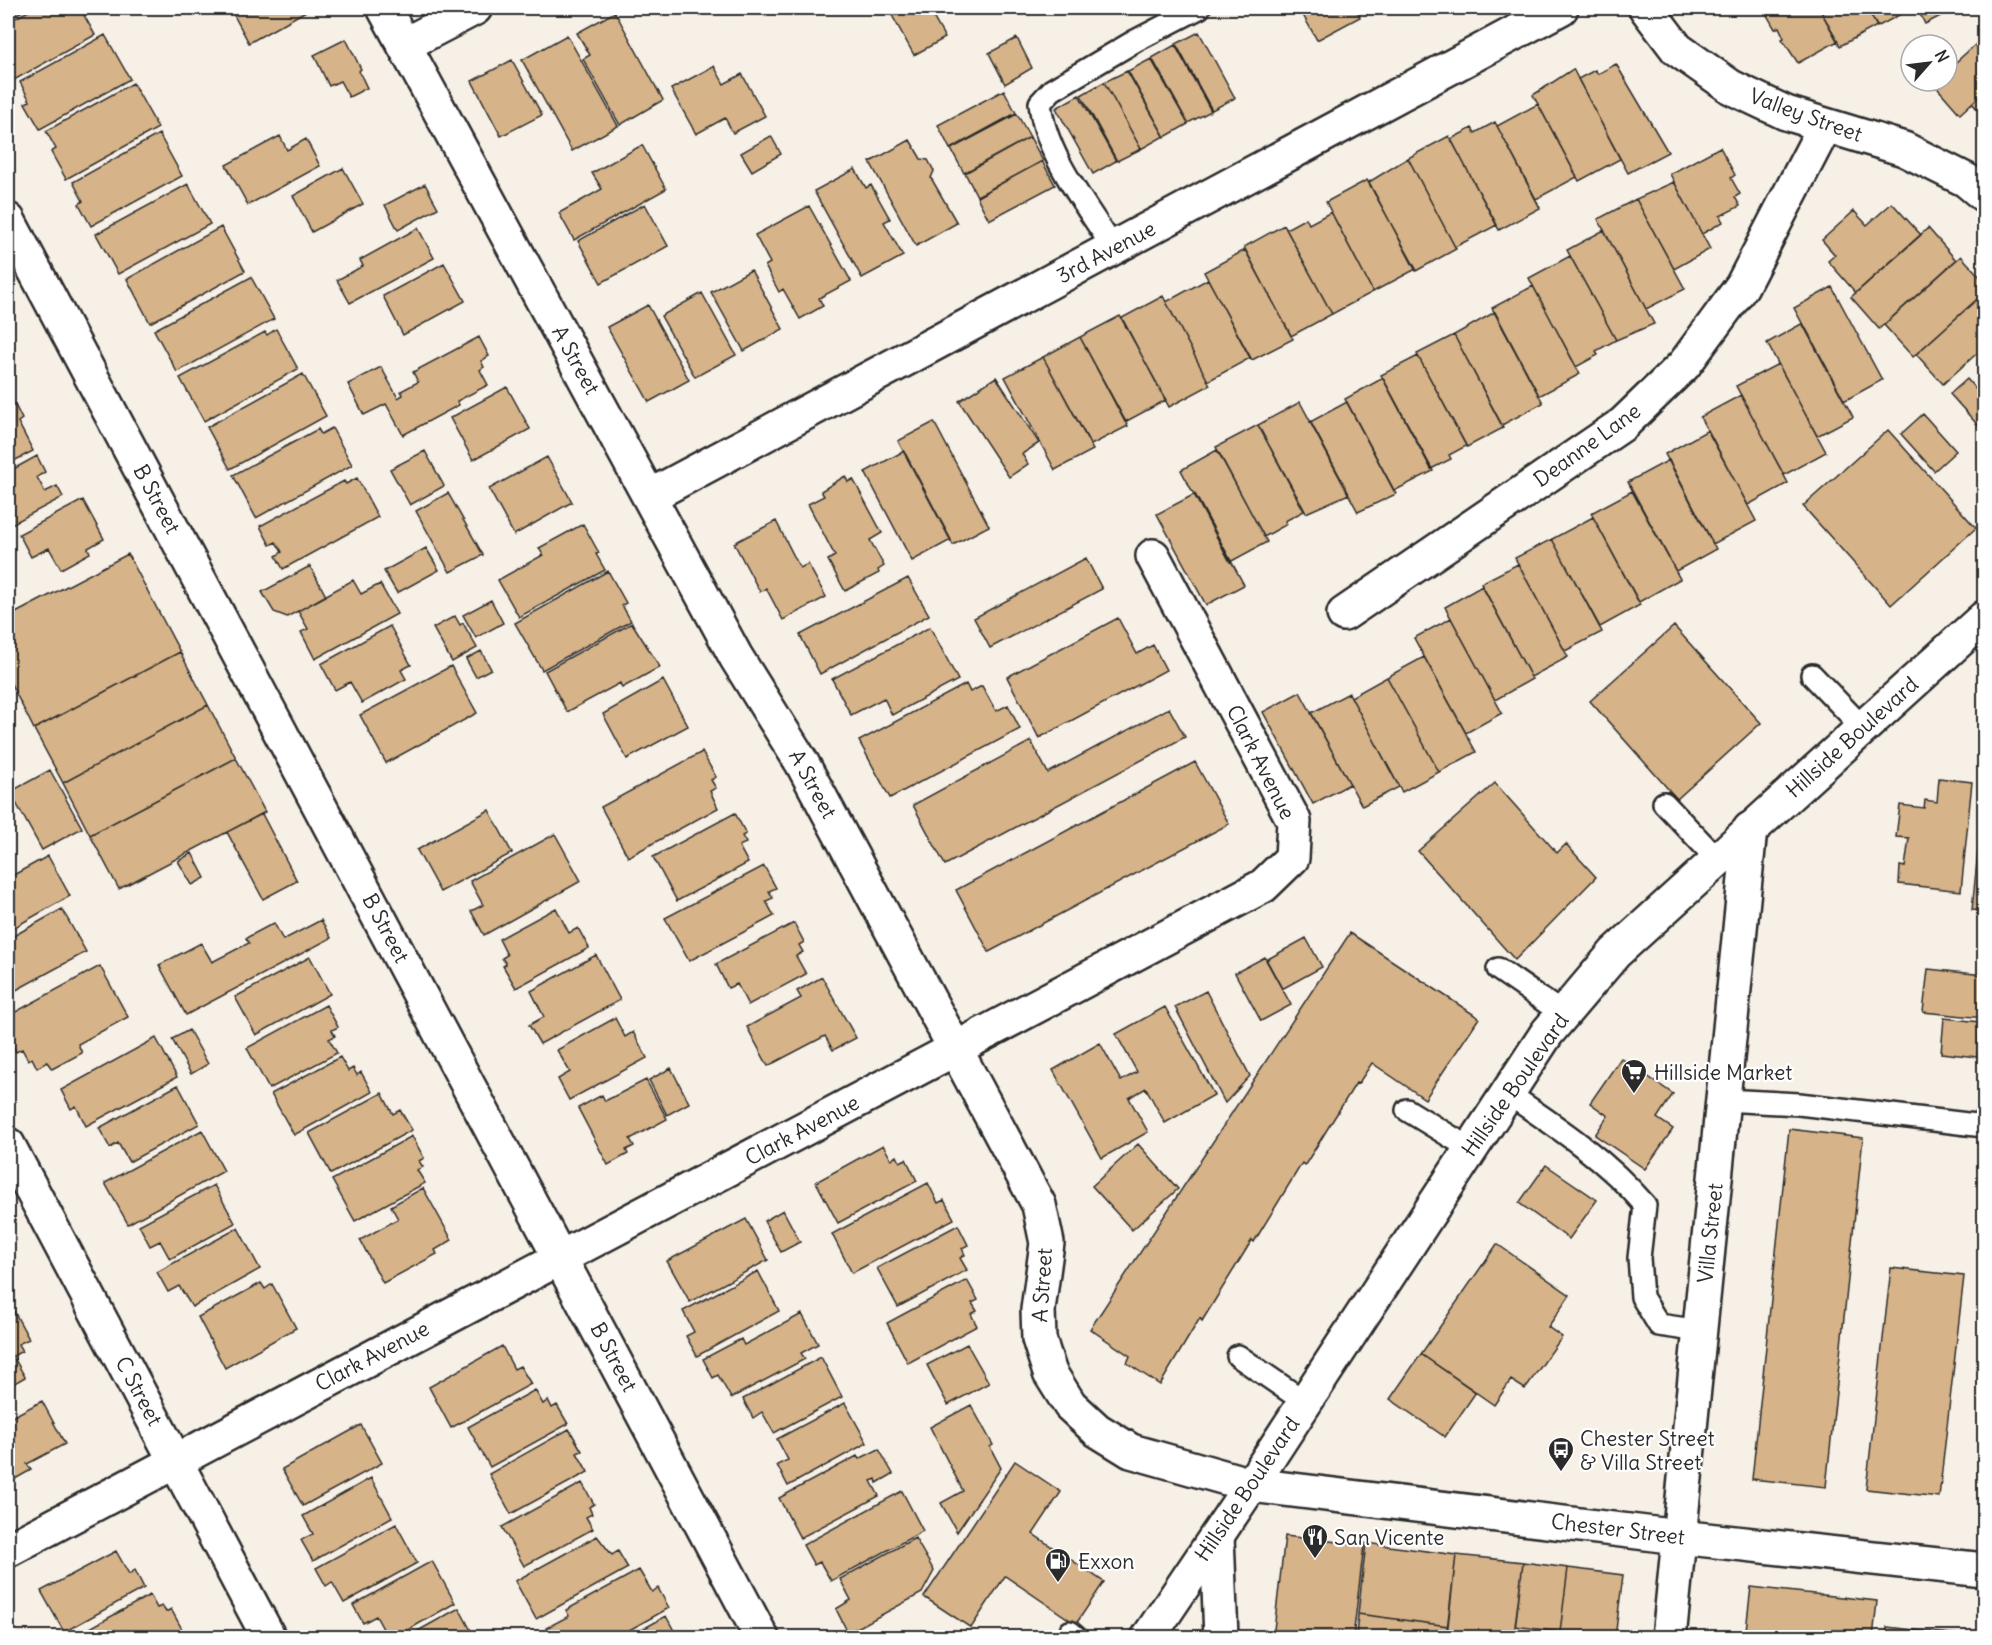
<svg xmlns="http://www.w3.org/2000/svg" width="1992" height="1645" font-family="Delius,sans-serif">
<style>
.building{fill:#d6b388;stroke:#2b2b2b;stroke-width:1.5}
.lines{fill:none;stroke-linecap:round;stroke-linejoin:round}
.service-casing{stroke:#2b2b2b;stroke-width:26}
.minor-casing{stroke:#2b2b2b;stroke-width:38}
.secondary-casing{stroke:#2b2b2b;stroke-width:38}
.service{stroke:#fff;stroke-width:21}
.minor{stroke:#fff;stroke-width:33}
.secondary{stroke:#fff;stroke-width:33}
.labels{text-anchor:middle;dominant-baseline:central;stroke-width:4.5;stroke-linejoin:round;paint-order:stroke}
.street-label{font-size:21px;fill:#2b2b2b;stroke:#fff}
.poi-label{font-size:21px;fill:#2b2b2b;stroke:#fff;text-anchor:start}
</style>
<rect width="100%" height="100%" fill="#f7f0e7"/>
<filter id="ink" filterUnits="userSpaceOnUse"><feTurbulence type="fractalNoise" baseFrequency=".0167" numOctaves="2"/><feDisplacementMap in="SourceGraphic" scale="12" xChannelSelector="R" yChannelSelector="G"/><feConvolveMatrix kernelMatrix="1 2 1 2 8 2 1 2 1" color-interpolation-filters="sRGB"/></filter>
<g filter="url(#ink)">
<path class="building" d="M8,8H28L8,19Z
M34,8H80L95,35L14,80L8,67V22Z
M230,8H303L306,11L249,43Z
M888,8H934L929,10L945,38L914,55Z
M1299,8H1355L1360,17L1317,40Z
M1763,8H1819L1838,41L1798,63L1782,39L1784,38L1779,27L1775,29Z
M1819,8H1867L1877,26L1840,46Z
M1867,8H1912L1877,27Z
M1917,8H1956L1925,24Z
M615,12L663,100L620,125L583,59L590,55L577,33Z
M1199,32L1235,98L1212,110L1176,44Z
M105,35L130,79L40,129L25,103L30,101L20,82Z
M567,35L618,126L572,151L522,60Z
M1984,37V92L1960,114L1933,83L1947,81V70Z
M1017,38L1032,68L1005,84L989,53Z
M346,39L361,69L359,71L367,88L349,97L340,81L329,86L314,55Z
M1175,45L1211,111L1188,123L1152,58Z
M1151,59L1188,124L1165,137L1128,71Z
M512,60L542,115L501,136L472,81Z
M1616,64L1668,152L1628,173L1578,79L1595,70L1598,74Z
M714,66L724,84L742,74L765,116L733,133L725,118L696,134L671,89Z
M1573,69L1620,159L1579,181L1533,95Z
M1127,71L1164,136L1141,149L1104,82Z
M1104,82L1141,149L1117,161L1081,95Z
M133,83L158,128L66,179L51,152L56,149L46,131Z
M1004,90L1016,113L950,149L938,125Z
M1984,92V117L1972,103Z
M1079,95L1116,161L1093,174L1056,108Z
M1538,104L1577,177L1536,199L1497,126Z
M1017,114L1030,137L964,173L951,149Z
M1495,122L1540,208L1499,230L1451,139L1472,128L1475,133Z
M159,134L182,176L91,226L79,204L83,201L73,182Z
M280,136L287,150L306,139L320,166L248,205L226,165Z
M771,136L781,154L752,171L741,153Z
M1449,136L1497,225L1455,247L1408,158Z
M1030,137L1043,161L977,196L965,173Z
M910,140L921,159L928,160L934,171L931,178L957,223L916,246L870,162Z
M642,145L666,189L574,240L559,213L602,189L592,173Z
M1720,147L1735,175L1731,178L1740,194L1735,197L1740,206L1720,216L1723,222L1702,234L1670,174Z
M1408,158L1456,249L1416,271L1369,182Z
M1042,161L1055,185L989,220L977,197Z
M343,168L363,204L312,232L293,196Z
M855,169L866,188L871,185L890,219L884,222L903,256L862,278L814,191Z
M1367,180L1416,269L1373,292L1326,202Z
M1674,182L1710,249L1674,269L1636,199Z
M188,184L210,224L118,274L96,234Z
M425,184L438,208L398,230L385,205Z
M1636,199L1685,289L1646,309L1598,219Z
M1892,203L1921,235L1856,293L1828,261L1835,255L1822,240L1854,211L1867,225Z
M645,204L668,246L601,283L578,241Z
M809,206L851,281L819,298L823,306L800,319L783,289L779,292L765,266L770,263L755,235Z
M1331,212L1373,292L1332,314L1286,229L1306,218L1309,224Z
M1284,225L1332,314L1291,336L1244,247Z
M221,227L245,271L150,323L127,279Z
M418,228L434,258L350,303L337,280L363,266L360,260Z
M1928,228L1956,260L1879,329L1851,297Z
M1604,230L1654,324L1616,340L1567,250Z
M1245,250L1293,339L1252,360L1204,272Z
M1570,256L1616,340L1596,351L1598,355L1576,367L1529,278Z
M1961,256L1984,281V293L1913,357L1884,325Z
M444,263L465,301L403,335L383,296Z
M751,270L783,329L744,351L711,292Z
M251,277L274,319L177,372L154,330Z
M1208,279L1250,358L1208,381L1166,302Z
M1533,286L1580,374L1539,396L1492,308Z
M1832,287L1882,380L1844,401L1794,308Z
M702,293L736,355L695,377L661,316Z
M1984,293V347L1943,384L1916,354Z
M1163,296L1210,385L1169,407L1122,318Z
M648,305L689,380L649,402L607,327Z
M1495,312L1543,403L1502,425L1454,335Z
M1120,316L1166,400L1125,422L1080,337Z
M1803,323L1853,417L1817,436L1767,343Z
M276,329L298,369L204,421L180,378L265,332L267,335Z
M1454,335L1503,428L1467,447L1417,354Z
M479,337L489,356L481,361L484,367L480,370L488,385L457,401L459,405L403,435L386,404L364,415L348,384L381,367L398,398L403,395L401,391L418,382L413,372Z
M1080,337L1128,426L1091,445L1043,357Z
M1418,356L1466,446L1449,455L1451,459L1431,469L1381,375Z
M1043,357L1093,450L1055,470L1005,377Z
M1778,364L1826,452L1784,475L1736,386Z
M303,374L326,416L230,469L207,427Z
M996,377L1039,443L1022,454L1028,464L1009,477L959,401Z
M1383,378L1433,471L1394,491L1345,399Z
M1967,379L1984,399V432L1950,394Z
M507,387L530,429L473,460L450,418Z
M1741,395L1788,483L1748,505L1700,417Z
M1300,402L1349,494L1306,513L1258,425Z
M1347,402L1396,494L1358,512L1310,422Z
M15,405L22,419L18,422L33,451L8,464V409Z
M1923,414L1956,451L1934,471L1901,434Z
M934,422L989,526L953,545L898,441Z
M1258,425L1304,511L1285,521L1287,524L1264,537L1216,447Z
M332,428L352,465L256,518L233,475L318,429L321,434Z
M1708,430L1756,521L1713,544L1665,454Z
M1888,430L1976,528L1891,605L1803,506Z
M1217,450L1267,542L1230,562L1181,470Z
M425,451L444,486L410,505L390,469Z
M904,451L951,540L912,561L865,472Z
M37,456L45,472L37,477L45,492L57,486L63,497L8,526V472Z
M547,457L572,502L514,535L489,489Z
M1669,460L1716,549L1676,571L1628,482Z
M845,476L848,482L853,479L882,533L870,540L884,566L878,570L879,573L845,591L828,560L835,556L808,504L824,496L821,491Z
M357,478L378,517L283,569L276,556L282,552L276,542L270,545L260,526L344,481L346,484Z
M1632,491L1680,579L1639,602L1591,513Z
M448,493L483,555L450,572L416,511Z
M1195,494L1244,585L1206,605L1157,514Z
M83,500L104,539L88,548L90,553L61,569L49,548L31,557L19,534Z
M1593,517L1640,605L1600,627L1552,539Z
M776,521L800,568L808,564L826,597L783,620L766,588L760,592L734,543Z
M583,524L599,553L596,554L605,570L519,617L498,580L543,555L539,548Z
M1552,539L1602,632L1565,651L1515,558Z
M426,548L439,570L397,593L384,571Z
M128,554L180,652L34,729L8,678V617Z
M1086,558L1102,589L990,648L974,618Z
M1518,564L1568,657L1531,677L1481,583Z
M310,566L326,596L287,617L274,612L262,592Z
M608,571L626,603L622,605L631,621L542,670L515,623Z
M908,578L929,615L820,674L800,635Z
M353,580L361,594L380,584L397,614L315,659L301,632L308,629L298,611Z
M1482,586L1532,679L1495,700L1445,607Z
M491,600L503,623L476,638L463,615Z
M455,616L460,625L463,623L477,648L452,662L433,628Z
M1118,618L1137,654L1153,645L1166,670L1039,738L1007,677Z
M1451,618L1502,713L1466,733L1414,638Z
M632,623L660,667L622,688L620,683L567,712L545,671Z
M390,626L411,665L401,670L406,679L362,703L350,682L335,690L321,664Z
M1674,626L1761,723L1677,799L1590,701Z
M930,627L958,680L892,715L884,698L851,715L832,679Z
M481,651L491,669L476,677L466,659Z
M180,652L208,705L63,783L34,729Z
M1424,657L1476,752L1439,772L1387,677Z
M451,666L477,713L386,763L360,715Z
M1387,677L1439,772L1402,792L1351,697Z
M663,680L688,726L627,759L603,714Z
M966,684L970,692L982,686L996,711L1008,705L1020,729L890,798L859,741Z
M1300,692L1350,784L1313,804L1263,712Z
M1349,693L1399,787L1362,806L1311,713Z
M208,705L236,758L90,835L63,783Z
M1169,708L1185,737L945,865L913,805L1031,741L1048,773Z
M702,752L716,777L711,780L716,788L710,791L718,808L628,857L601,807Z
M236,758L265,812L119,889L90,835Z
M1195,762L1229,824L989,952L956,890Z
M50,770L82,828L42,850L10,792Z
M1939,778L1972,782L1961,891L1899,884L1900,866L1905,867L1909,838L1896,837L1900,805L1924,808L1925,800L1937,802Z
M1495,783L1557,853L1566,844L1596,877L1515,960L1418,851Z
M1984,792V911L1972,910Z
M489,810L512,853L440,892L417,850Z
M735,813L746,834L742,836L746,843L739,846L748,863L677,901L653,857Z
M262,814L297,881L263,899L227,832Z
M555,834L581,881L484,935L471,911L483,905L470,881Z
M192,853L205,878L192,885L178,861Z
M48,856L70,896L8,931V878Z
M764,866L776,888L769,891L773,898L766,901L774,916L689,961L665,918Z
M556,908L569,933L578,928L589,948L516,988L503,966L506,964L502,958L507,955L499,939Z
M62,909L86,952L9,994L8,939Z
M321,920L331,938L186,1015L159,965L201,943L212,962L249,943L246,938L274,923L283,940Z
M794,923L804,942L799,945L803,952L796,956L806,974L748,1005L737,984L728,988L716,964Z
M1350,933L1479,1018L1425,1099L1372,1063L1358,1084L1356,1083L1305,1165L1302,1163L1254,1242L1252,1240L1202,1321L1200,1318L1160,1385L1127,1363L1130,1356L1090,1329Z
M1306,938L1322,967L1282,989L1266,960Z
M596,955L620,1000L540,1044L529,1025L544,1017L531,991Z
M310,957L330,994L256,1035L235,997Z
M1265,957L1291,1005L1261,1021L1235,973Z
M100,966L128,1017L78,1044L82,1053L52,1069L47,1062L37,1068L32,1058L28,1060L22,1049L16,1052L8,1035L13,1030L8,1016Z
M1928,969L1984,975V1018L1923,1012Z
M822,977L856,1038L833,1050L825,1036L768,1066L747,1027L801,998L797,991Z
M1206,991L1250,1076L1225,1103L1175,1007Z
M326,1005L338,1027L332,1030L335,1036L329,1039L337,1053L269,1089L247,1048Z
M1165,1007L1214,1095L1165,1123L1146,1088L1129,1098L1148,1132L1102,1158L1053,1070L1100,1043L1121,1081L1137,1072L1116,1034Z
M615,1018L625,1037L633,1032L647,1058L569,1100L558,1079L570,1072L557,1050Z
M1944,1018L1980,1022L1977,1057L1941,1053Z
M189,1030L208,1064L191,1074L172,1039Z
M156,1038L177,1077L86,1126L76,1106L71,1109L61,1090Z
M340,1057L348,1071L353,1068L357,1075L361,1072L372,1092L294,1135L271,1094Z
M1621,1058L1673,1094L1657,1118L1673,1129L1645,1169L1595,1135L1608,1116L1590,1103Z
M671,1068L689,1103L667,1115L649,1080Z
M646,1080L667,1119L630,1139L634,1146L626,1150L628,1154L608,1165L578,1108L602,1095L605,1101Z
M178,1085L199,1124L129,1162L118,1143L110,1148L99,1128Z
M382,1093L393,1114L400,1110L412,1130L331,1174L309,1133Z
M1789,1129L1863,1138L1826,1487L1752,1479Z
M202,1130L224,1171L128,1224L105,1183Z
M412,1136L424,1158L419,1161L423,1167L417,1170L425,1183L355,1221L332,1180Z
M1138,1144L1178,1189L1132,1230L1092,1186Z
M883,1145L891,1159L897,1156L900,1162L906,1159L917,1181L838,1223L816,1182Z
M1546,1165L1597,1200L1569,1239L1519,1203Z
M928,1183L938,1203L944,1200L954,1219L852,1273L832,1234Z
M214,1185L235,1223L170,1259L160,1241L150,1246L139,1225Z
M423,1188L452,1240L435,1250L437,1254L383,1283L360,1240L398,1219L391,1206Z
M783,1210L800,1242L781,1252L764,1221Z
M746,1219L768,1260L690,1302L667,1261Z
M958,1225L968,1245L962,1248L965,1255L960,1258L967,1270L898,1307L877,1268Z
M238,1228L260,1269L192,1307L179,1286L168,1292L157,1272Z
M1497,1244L1570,1295L1548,1327L1562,1337L1525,1389L1511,1380L1494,1405L1421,1354Z
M1891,1268L1964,1276L1939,1497L1866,1489Z
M758,1271L779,1311L697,1356L686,1336L694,1332L683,1311Z
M967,1280L978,1300L972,1303L977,1311L971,1314L977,1326L908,1363L887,1323Z
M261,1283L265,1289L272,1284L296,1328L225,1368L198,1317Z
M10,1304L29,1339L18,1344L22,1351L13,1356L25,1377L8,1387V1306Z
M802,1314L818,1344L801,1353L805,1359L731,1398L718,1375L713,1378L703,1359L741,1339L744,1345Z
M967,1344L989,1383L948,1405L927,1365Z
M502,1346L514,1369L520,1366L531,1384L451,1428L429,1387Z
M1421,1354L1476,1392L1445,1437L1390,1399Z
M821,1357L842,1397L774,1433L762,1412L753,1418L743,1399Z
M535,1390L543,1404L548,1400L552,1408L557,1405L568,1424L490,1467L468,1427Z
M42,1401L65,1444L27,1464L31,1470L8,1483V1410L12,1417Z
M845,1403L867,1443L788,1486L777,1465L788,1460L777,1439Z
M971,1405L993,1445L990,1447L1001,1468L957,1532L941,1503L963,1491L930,1427Z
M361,1425L382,1463L303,1506L282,1469Z
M569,1429L582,1451L577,1453L588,1472L511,1514L489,1474Z
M1984,1441V1509L1977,1508Z
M879,1449L893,1474L877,1483L876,1479L871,1481L879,1496L800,1538L779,1498L857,1456L859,1459Z
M1015,1461L1061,1492L1033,1534L1104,1582L1076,1624L1005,1576L971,1628L924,1597Z
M371,1478L392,1517L313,1561L301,1540L313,1534L303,1516Z
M582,1483L594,1504L589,1507L592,1514L586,1517L593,1529L524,1566L502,1527Z
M902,1491L923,1531L831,1581L820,1562L814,1565L803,1545Z
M396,1524L417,1563L344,1603L332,1582L326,1586L316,1568Z
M597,1536L612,1555L618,1551L628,1568L536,1619L515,1581Z
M1285,1536L1364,1545L1353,1638H1273Z
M915,1538L934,1571L922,1593L848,1633L836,1609L851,1600L840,1579Z
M1366,1543L1456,1555L1448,1626L1358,1614Z
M116,1551L129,1574L135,1570L144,1588L64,1632L41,1591Z
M1456,1555L1523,1562L1514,1638H1446Z
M432,1561L455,1603L394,1638H388L376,1616L363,1623L353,1605Z
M1523,1562L1568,1568L1560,1632L1515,1626Z
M1568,1568L1623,1575L1615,1638L1560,1632Z
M639,1570L652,1592L658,1588L669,1608L615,1638H551L546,1628L569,1616L566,1610Z
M1751,1587L1877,1601L1873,1638H1819L1746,1630Z
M150,1595L157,1608L162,1606L166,1612L171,1609L183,1631L171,1638H81L79,1634Z
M459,1608L475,1638H405Z
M1358,1614L1448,1626L1446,1638H1356Z
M666,1616L678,1638H627Z
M1887,1627L1931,1632L1930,1638H1886Z
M1746,1630L1819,1638H1745Z
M1931,1632L1972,1636V1638H1930Z"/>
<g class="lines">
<defs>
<path id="service" d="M1113,248C1086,204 1045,155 1040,103L1052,90L1135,41L1199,8
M1812,675L1862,727
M1664,803L1717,859
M1498,969L1563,1014
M1507,1093C1556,1126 1607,1160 1645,1205L1639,1258L1642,1297L1659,1325L1700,1331
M1723,1100L1799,1104L1984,1126
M1407,1110L1471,1149
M1238,1356L1305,1402
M1070,1632L1077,1638"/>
<path id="minor" d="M384,8L736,657L802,763L1039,1205L1047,1243L1038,1310L1039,1339L1050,1373L1070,1405L1097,1430L1131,1451L1251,1485L1679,1537L1984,1570
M1646,8L1677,49L1731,87L1786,113L1904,149L1966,180L1984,195
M404,45L475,8
M8,220L762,1638
M650,496L1561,8
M1344,614L1623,424L1684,365L1742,286L1825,126
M8,1145L269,1638
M1217,1536L1221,1638
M8,1550L1263,886L1292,858L1294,821L1153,556
M1669,1638L1750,829"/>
<path id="secondary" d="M1148,1638L1251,1485L1547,1033L1615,953L1984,618"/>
</defs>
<use href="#service" class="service-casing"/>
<use href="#minor" class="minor-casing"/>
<use href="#secondary" class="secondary-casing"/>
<use href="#service" class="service"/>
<use href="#minor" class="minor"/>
<use href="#secondary" class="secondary"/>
</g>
</g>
<defs>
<symbol id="supermarket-pin" viewBox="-11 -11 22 30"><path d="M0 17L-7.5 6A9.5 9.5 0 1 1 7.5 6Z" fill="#2b2b2b" stroke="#fff"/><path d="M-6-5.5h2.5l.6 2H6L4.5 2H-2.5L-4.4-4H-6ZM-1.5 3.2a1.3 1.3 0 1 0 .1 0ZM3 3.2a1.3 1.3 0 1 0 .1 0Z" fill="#fff"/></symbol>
<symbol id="bus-pin" viewBox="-11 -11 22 30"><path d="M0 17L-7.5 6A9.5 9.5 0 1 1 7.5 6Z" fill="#2b2b2b" stroke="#fff"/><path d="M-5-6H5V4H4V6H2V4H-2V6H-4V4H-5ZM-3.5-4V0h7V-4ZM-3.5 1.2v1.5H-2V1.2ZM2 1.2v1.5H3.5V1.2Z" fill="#fff"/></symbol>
<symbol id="restaurant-pin" viewBox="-11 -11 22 30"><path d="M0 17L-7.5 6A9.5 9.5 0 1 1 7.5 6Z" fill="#2b2b2b" stroke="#fff"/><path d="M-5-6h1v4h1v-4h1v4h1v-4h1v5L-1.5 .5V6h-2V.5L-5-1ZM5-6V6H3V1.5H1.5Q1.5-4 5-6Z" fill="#fff"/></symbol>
<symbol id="fuel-pin" viewBox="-11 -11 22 30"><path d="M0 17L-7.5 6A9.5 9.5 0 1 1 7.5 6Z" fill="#2b2b2b" stroke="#fff"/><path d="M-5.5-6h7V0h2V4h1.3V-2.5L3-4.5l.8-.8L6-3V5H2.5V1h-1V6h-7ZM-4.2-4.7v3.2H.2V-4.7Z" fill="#fff"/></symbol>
</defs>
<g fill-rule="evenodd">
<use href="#supermarket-pin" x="1619" y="1057" width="30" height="40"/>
<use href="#bus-pin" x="1546" y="1435" width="30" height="40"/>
<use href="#restaurant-pin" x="1300" y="1522" width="30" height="40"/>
<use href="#fuel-pin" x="1043" y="1546" width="30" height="40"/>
</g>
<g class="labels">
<g class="street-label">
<text transform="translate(1806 115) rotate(20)">Valley Street</text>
<text transform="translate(1106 252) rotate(-28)">3rd Avenue</text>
<text transform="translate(576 360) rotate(61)">A Street</text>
<text transform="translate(1587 445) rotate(-36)">Deanne Lane</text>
<text transform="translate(157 499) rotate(62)">B Street</text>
<text transform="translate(1852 737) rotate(-42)">Hillside Boulevard</text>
<text transform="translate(1261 762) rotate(63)">Clark Avenue</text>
<text transform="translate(813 784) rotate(61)">A Street</text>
<text transform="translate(386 928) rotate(62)">B Street</text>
<text transform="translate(1515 1085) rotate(-55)">Hillside Boulevard</text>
<text transform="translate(802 1130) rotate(-28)">Clark Avenue</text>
<text transform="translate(1710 1233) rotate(-84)">Villa Street</text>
<text transform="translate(1042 1285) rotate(-86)">A Street</text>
<text transform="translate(372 1356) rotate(-28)">Clark Avenue</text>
<text transform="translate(614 1357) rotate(62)">B Street</text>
<text transform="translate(139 1391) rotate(62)">C Street</text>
<text transform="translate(1247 1489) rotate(-56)">Hillside Boulevard</text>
<text transform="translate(1618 1529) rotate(7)">Chester Street</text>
</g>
<g class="poi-label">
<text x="1654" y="1072">Hillside Market</text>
<text x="1580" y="1438">Chester Street<tspan x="1580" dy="24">&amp; Villa Street</tspan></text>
<text x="1334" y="1537">San Vicente</text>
<text x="1078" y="1561">Exxon</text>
</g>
</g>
<rect width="1992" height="1645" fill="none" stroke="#fff" stroke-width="30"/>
<rect x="15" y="15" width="1962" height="1615" fill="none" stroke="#2b2b2b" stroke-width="2" filter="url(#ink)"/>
<g transform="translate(1929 63) rotate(62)"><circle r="28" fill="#ffffff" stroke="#aaaaaa" stroke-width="1.5"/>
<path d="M0-4.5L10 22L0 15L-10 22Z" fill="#2b2b2b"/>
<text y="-9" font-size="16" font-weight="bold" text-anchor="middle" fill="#2b2b2b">N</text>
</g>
</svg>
